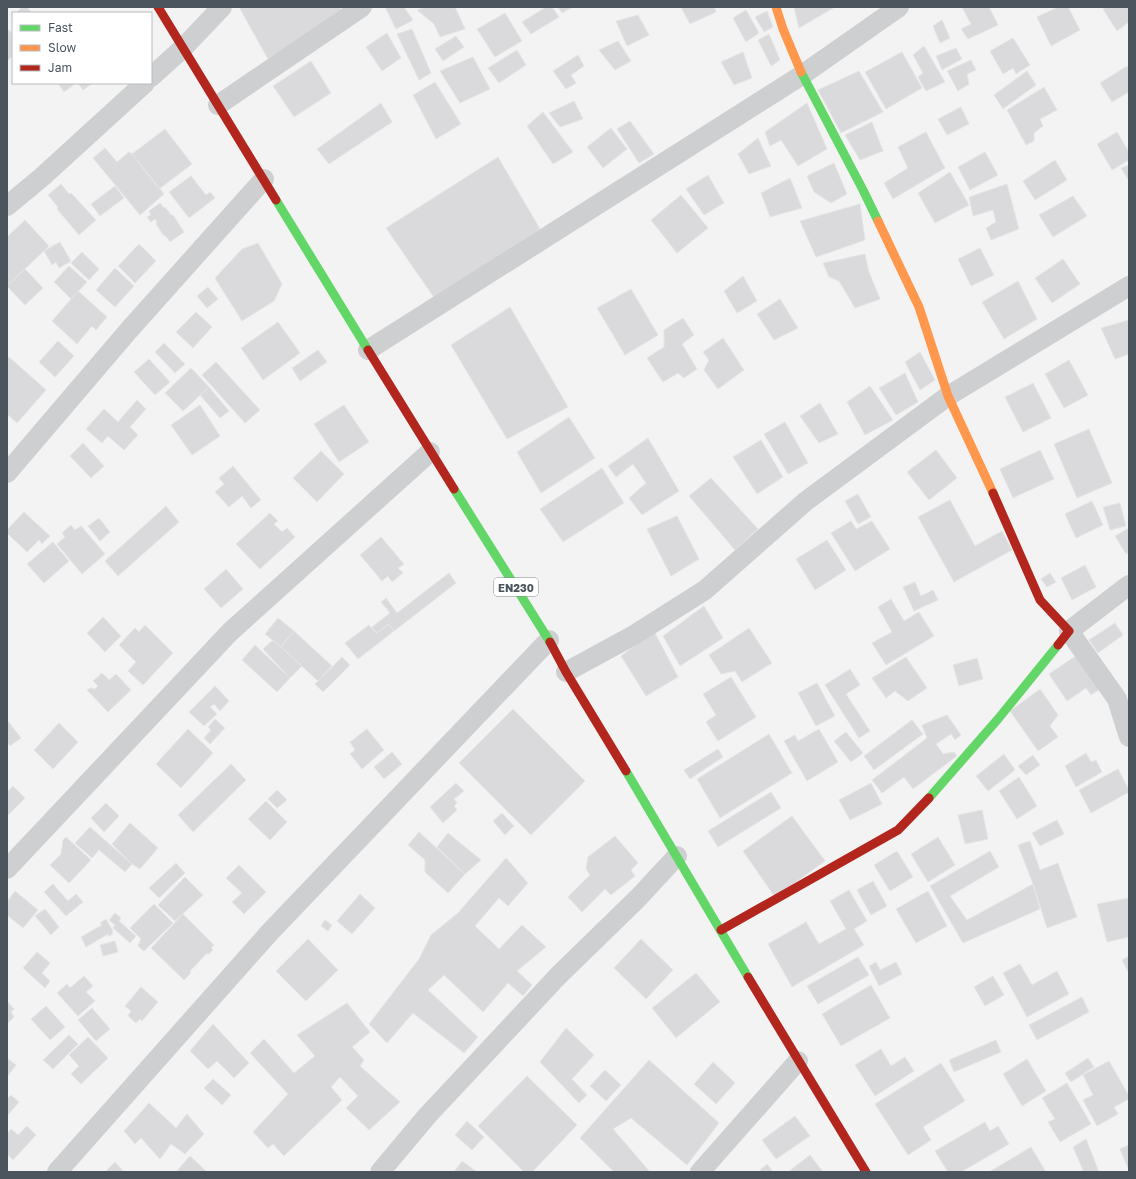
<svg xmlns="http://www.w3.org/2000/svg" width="1136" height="1179" font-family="'Golos Text',sans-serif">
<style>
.building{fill:#dadadc;stroke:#e5e5e6}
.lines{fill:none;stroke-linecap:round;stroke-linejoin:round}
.street{stroke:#cdcfd1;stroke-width:20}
.fast{stroke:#63d668;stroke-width:9}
.slow{stroke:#ff974d;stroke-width:9}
.jam{stroke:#b3261e;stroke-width:9}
.labels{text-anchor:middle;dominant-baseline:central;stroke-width:3;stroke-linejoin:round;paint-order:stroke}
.shield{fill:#fff;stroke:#82888e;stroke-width:1}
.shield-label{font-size:11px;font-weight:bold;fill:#4c555e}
</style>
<rect width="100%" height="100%" fill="#f4f3f3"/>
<path class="building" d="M22,7H27L32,13H16Z
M239,7H339L343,12L268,59Z
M385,7H404L413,20L396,29Z
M426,7H455L465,29L440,37L434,24L417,10Z
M546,7H552L559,17L531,34L522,22Z
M558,7H573L562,13Z
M681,7H714L716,12L690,24Z
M794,7H835L799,28Z
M962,7H989L998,25L968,39L961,29L971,24Z
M1058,7H1068L1080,30L1051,46L1037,17Z
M1106,7H1129V22L1117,31L1103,9Z
M746,10L759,33L746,42L733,18Z
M767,11L773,27L764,32L755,17Z
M505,13L522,41L495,57L477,29Z
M638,15L649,35L627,46L616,21Z
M942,20L950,38L940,43L933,26Z
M412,29L431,73L419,80L397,34Z
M9,30L13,35V56L7,61V31Z
M387,33L401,58L382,71L366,47Z
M769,34L780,60L771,66L758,40Z
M456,36L464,47L443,61L435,49Z
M1013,38L1030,65L1016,74L1013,68L1003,74L990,51Z
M618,41L631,61L615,70L599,50Z
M924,46L945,82L926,91L918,77L923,73L913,55Z
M956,48L962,59L942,70L936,56Z
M517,50L526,65L499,83L488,68Z
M743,52L752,78L734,85L721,62Z
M902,52L922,88L886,109L865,72Z
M578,55L584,66L571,75L576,83L566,89L553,71Z
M473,57L490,89L460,103L440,71Z
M971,60L976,70L967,74L969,84L958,91L947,71Z
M311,61L331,93L294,117L273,86Z
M1127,66L1129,70V92L1112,102L1100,83Z
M859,71L883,112L841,133L818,90Z
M1027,71L1036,85L1003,109L994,95Z
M435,82L461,124L436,139L413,95Z
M58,83H76L64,92Z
M78,83H93L83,90Z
M1044,87L1057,110L1040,119L1043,126L1034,133V141L1026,145L1007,110Z
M574,101L583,119L560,127L549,113Z
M381,103L392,122L329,164L317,149Z
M807,103L827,149L798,166L781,140L770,146L765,132Z
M961,107L969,124L947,135L938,119Z
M543,112L573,152L553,164L527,126Z
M630,121L654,154L639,163L617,129Z
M872,122L883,151L860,160L845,135Z
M611,128L627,149L603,168L587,147Z
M165,129L192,164L159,189L132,154Z
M926,132L945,168L893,199L884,183L908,168L898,147Z
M1117,132L1129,152V160L1112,170L1097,144Z
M758,138L771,166L749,174L738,154Z
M105,148L117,162L129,152L132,154L164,194L140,215L93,158Z
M985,152L998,175L970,190L958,167Z
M498,157L540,229L435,299L386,228Z
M1055,160L1067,180L1035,200L1023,181Z
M834,163L847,194L831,203L814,192L807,176Z
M1129,165V181L1121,168Z
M950,172L969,205L935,223L918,193Z
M708,175L724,203L704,215L686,189Z
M191,176L206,195L210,192L215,198L189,218L169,192Z
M790,178L802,208L770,217L761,193Z
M61,184L69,194L71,193L96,220L79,235L57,209L58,207L48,195Z
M1007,184L1019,229L991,240L986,228L996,222L993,210L973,216L969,197Z
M115,186L124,198L100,216L91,204Z
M681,195L708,228L677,253L651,220Z
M1073,196L1087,216L1053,237L1039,215Z
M160,203L164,208L165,207L171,215H173L184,232L170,242L165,235L164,236L156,224L157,222L155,219L151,222L147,217L151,215L149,211Z
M860,204L865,240L828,253L816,257L800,221Z
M25,220L49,246L7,286V237Z
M60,242L71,261L59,268L56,262L52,265L44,251Z
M258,243L282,284L274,301L242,321L215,278L242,249Z
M139,244L156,261L135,283L118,266Z
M980,248L994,275L971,286L958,259Z
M82,252L99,269L89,280L71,263Z
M865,254L869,272L880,299L855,308L839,281L829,277L823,263Z
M1063,259L1080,284L1052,303L1035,278Z
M69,266L87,282L71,299L54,282Z
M115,268L134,286L115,307L96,290Z
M25,269L43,288L25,305L7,286Z
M743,276L757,301L737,313L724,291Z
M1018,281L1037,319L1004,339L982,302Z
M208,287L218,299L207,308L197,296Z
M631,289L658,335L625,355L597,308Z
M78,291L107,317L96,330L92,326L77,344L52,321Z
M780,299L798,328L774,340L757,314Z
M510,307L568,407L507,439L451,345Z
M196,312L212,327L193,348L176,332Z
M683,318L694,335L682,344L697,369L684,378L678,373L663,382L647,358L664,347V330Z
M1129,320V354L1115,359L1101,328Z
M278,322L300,353L263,380L241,348Z
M723,338L744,370L718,389L704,370L709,360L703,352Z
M58,341L74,356L55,377L39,362Z
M164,343L185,364L175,373L155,352Z
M318,350L327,362L300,381L292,368Z
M920,352L935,380L920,390L905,362Z
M9,357L46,390L17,423L7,414V359Z
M149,359L170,382L155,395L134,372Z
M1069,360L1088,395L1064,408L1045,374Z
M216,362L260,410L245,423L202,375Z
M191,368L209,387L183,411L165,393Z
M905,373L918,402L896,415L879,388Z
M1033,383L1051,418L1023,432L1005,397Z
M870,386L893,420L865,435L847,402Z
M209,387L229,411L220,418L200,395Z
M137,400L146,409L130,427L138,435L124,450L108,436L102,443L86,429L104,409L118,422Z
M820,403L838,434L819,443L800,416Z
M200,405L220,436L192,455L171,425Z
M344,405L369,442L339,462L314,424Z
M569,417L595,458L541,493L517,452Z
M785,422L808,463L788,474L764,434Z
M1089,429L1112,483L1077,498L1054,444Z
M648,438L679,491L642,515L629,498L646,483L633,464L616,477L608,466Z
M761,440L783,477L757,494L733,457Z
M83,443L104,466L91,478L70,456Z
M936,450L957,478L929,500L907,472Z
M1040,450L1054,479L1013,498L1000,469Z
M321,451L344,474L317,502L293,478Z
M233,466L261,500L251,508L242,496L229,507L215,492L224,484L219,478Z
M602,468L624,503L563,542L540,509Z
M711,478L758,529L735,550L689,496Z
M858,494L871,517L858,524L845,501Z
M950,500L975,546L1002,531L1012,550L954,582L918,517Z
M1092,501L1103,525L1076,538L1065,514Z
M1120,503L1126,526L1110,530L1103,507Z
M166,506L179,522L118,576L105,561Z
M24,512L50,536L42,544L39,540L27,552L7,533V530Z
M270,513L278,521L274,524L282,532L287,528L295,537L260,569L236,544Z
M677,516L699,559L671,576L647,529Z
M99,518L110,532L100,541L88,526Z
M851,521L856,529L872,521L890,549L855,571L831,533Z
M71,525L75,530L81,526L105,554L82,574L57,544L65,537L62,533Z
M1129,528V552L1126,554L1115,536Z
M381,537L404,564L398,568L403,573L392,582L388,576L382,581L360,555Z
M827,540L846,570L815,590L796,559Z
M53,542L69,561L44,583L27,564Z
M1085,565L1096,587L1072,600L1061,578Z
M226,569L243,589L221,608L204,589Z
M449,573L456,583L394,631L389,624L376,633L372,627L390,613L381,602L386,598L397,613Z
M1050,573L1056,582L1047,587L1041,579Z
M915,582L921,596L933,590L938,600L914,611L903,587Z
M891,599L904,621L919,612L934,636L886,665L872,643L892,632L878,607Z
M704,606L723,638L680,666L663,636Z
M103,617L121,636L105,652L87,633Z
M278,618L294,631L281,647L265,634Z
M1115,623L1123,635L1098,653L1089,640Z
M389,624L394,631L358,659L345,643L369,625L376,633Z
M145,625L173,653L143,685L128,671L136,662L119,645L135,628L139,632Z
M749,628L772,663L742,682L735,671L721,674L709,655Z
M294,631L332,666L318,681L281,647Z
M654,631L678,677L646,696L621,656Z
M273,640L302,666L290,678L263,649Z
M255,645L290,678L277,692L242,660Z
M1077,655L1100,689L1091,695L1086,688L1067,701L1049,674Z
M342,657L350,665L323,692L315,684Z
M906,657L927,688L908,701L895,691L886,698L872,678Z
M977,658L983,679L959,686L953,665Z
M850,669L860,685L846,694L870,731L859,738L825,685Z
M102,673L109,680L116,674L131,690L108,712L87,690L90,688L95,689L98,686L93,681Z
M731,677L756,717L718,741L706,722L716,715L703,694Z
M817,683L835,716L816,726L798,693Z
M215,686L229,701L220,711L214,704L210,707L217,714L204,726L189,712Z
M1040,689L1058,715L1050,726L1058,737L1038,751L1010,711Z
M513,709L585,781L531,835L459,763Z
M947,715L961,735L955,740L951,734L936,744L943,754L954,752L957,756L913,789L904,777L882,793L872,780L927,738L922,725Z
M215,719L225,728L210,744L204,738L211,730L208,727Z
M7,720L21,738L10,746L7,742Z
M912,720L923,734L874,770L864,756Z
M59,723L78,742L53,769L34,750Z
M188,729L213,753L181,788L156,764Z
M367,729L384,750L362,769L350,754L355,750L350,742Z
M819,729L838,762L807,781L784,741L795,735L798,741Z
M846,732L863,753L851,762L834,741Z
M769,734L792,773L720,818L697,779Z
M718,749L723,757L690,779L684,770Z
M392,752L402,764L384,779L374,767Z
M1086,753L1091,762L1096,760L1102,772L1076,787L1065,766Z
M1004,754L1015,770L988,791L976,776Z
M1033,755L1040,765L1026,775L1018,766Z
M231,764L246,780L193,832L178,815Z
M1118,769L1129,790V792L1091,813L1079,790Z
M1019,777L1037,806L1017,819L999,791Z
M456,783L464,791L454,799L457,803L454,806L457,810L443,823L430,807Z
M871,783L882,804L850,820L839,800Z
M13,786L25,798L7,816V792Z
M277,790L287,800L277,808L268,799Z
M771,792L781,808L718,847L708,831Z
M266,801L287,822L270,840L248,819Z
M106,803L119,816L104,832L91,818Z
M982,810L988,839L965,844L958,815Z
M502,813L514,826L505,835L493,821Z
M792,816L825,861L775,897L743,851Z
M1057,820L1064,834L1040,846L1032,833Z
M130,823L158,848L140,869L132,864L112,844Z
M90,827L132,864L125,872L99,850L92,858L75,843Z
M419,832L465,874L448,893L425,872V860L408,845Z
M448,833L481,860L465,874L437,847Z
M615,836L638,863L631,870L635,876L611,895L605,889L582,912L568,897L590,875L586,869L588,857Z
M66,837L91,860L69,883L50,865L61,854L63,840Z
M938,837L955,865L928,882L911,854Z
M1030,841L1040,870L1058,863L1077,917L1047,928L1033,884L1018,845Z
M897,851L913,877L890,891L874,865Z
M990,851L999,867L950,896L967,920L1033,884L1040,909L963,943L930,886Z
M506,858L528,883L508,906L499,898L475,926L499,949L522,925L546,947L517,971L532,985L523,996L508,983L483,1012L444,975L428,990L478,1037L464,1053L413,1013L387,1043L369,1024L419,959L431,935L458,913Z
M176,863L185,873L159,898L149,888Z
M239,865L266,892L244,914L232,902L242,893L226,878Z
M185,877L203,895L175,921L158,905Z
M873,881L887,906L871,915L857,890Z
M53,884L68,901L76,894L83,902L66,916L44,892Z
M849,890L867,921L854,929L864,945L792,987L768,944L806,922L819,944L846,929L830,901Z
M15,891L38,910L23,928L7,915V902Z
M928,891L947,926L916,943L896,909Z
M360,894L375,908L352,934L337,921Z
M1129,898V937L1107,942L1097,904Z
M154,904L173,923L144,951L138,946L141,939L130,928Z
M45,909L59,927L51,935L35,916Z
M115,913L121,918L119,921L136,936L130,943L113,928L115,925L109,920Z
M183,914L214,945L211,948L213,950L209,954L207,953L190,971L191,973L184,980L151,948Z
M106,919L113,931L112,932L113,934L109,936L108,934L86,947L81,937L102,925L100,923Z
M325,920L332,925L328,931L321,926Z
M308,939L338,970L306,1001L276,971Z
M641,939L673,970L646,999L614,968Z
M115,941L118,952L103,956L100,945Z
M37,952L50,963L42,973L50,981L45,988L23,968Z
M1129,956V973L1122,960Z
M858,957L869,975L818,1004L807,986Z
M876,962L880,970L896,962L902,974L879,986L869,966Z
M1020,964L1032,985L1057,971L1069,994L1027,1017L1003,973Z
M696,973L720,1002L676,1038L652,1008Z
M84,976L93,986L86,992L95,1001L78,1016L57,993L67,984L70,988Z
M993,976L1004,995L985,1006L974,987Z
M871,985L890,1018L841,1046L822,1014Z
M141,987L158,1002L142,1021L140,1019L136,1023L128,1016L131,1011L125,1006Z
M1082,997L1089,1012L1037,1040L1029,1025Z
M7,1001L14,1009L11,1012L14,1017L7,1024Z
M347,1003L370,1032L352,1047L364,1060L360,1066L400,1102L369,1130L346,1108L358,1096L340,1077L331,1087L342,1100L284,1156L273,1144L268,1148L253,1132L288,1094L250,1053L264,1039L294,1073L315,1056L297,1035Z
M46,1006L65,1027L50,1040L31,1019Z
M92,1008L110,1029L96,1041L78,1020Z
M213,1024L249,1063L234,1078L217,1061L208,1069L190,1051Z
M566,1028L594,1055L572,1079L587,1095L579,1103L540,1062Z
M69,1035L78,1044L53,1069L43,1060Z
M88,1037L108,1058L81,1084L71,1074L79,1066L69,1055Z
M996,1040L1001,1052L954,1072L949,1060Z
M881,1049L891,1066L905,1057L914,1071L875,1096L855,1065Z
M7,1058L16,1065L7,1077Z
M1088,1058L1094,1067L1071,1082L1065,1073Z
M1027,1059L1046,1091L1022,1106L1003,1074Z
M649,1060L719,1123L687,1165L631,1118L613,1129L650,1172H614L580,1138Z
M1109,1061L1129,1096V1099L1114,1107L1118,1114L1097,1126L1083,1100L1093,1095L1083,1075Z
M713,1062L735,1083L716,1104L694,1084Z
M941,1063L965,1101L923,1127L931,1140L908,1155L875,1104Z
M605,1070L621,1085L606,1101L590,1086Z
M527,1076L577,1125L532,1172H524L478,1126Z
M213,1079L231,1095L222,1105L204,1088Z
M1067,1083L1091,1124L1060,1142L1048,1122L1055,1119L1042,1098Z
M11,1095L19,1102L7,1116V1099Z
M149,1103L176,1128L187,1114L204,1134L185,1154L171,1144L160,1159L141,1138L135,1144L124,1131Z
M795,1116L810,1136L776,1159L762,1140Z
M467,1121L484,1137L472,1150L455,1135Z
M985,1122L990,1131L998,1126L1009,1144L961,1172H948L935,1151Z
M27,1126L36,1135L13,1160L7,1154V1134L11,1129L18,1135Z
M1086,1139L1097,1167L1099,1172H1080L1083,1170L1073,1147Z
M1129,1145V1171L1120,1149Z
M1031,1147L1046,1172H989Z
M810,1155L823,1172H788Z
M190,1156L207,1172H176Z
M462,1161L477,1172H454Z
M115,1162L124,1172H105Z
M767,1164L773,1172H758Z"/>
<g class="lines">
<path class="street" d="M151,77L183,48L222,7
M218,105L362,7
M7,206L42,177L145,83
M368,350L802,75L899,7
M7,473L129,330L264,179
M1129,585L1069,631L1117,699L1129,737
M566,672L634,635L705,590L806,501L948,396L1129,286
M7,869L230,632L430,452
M57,1172L270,932L549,640
M380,1172L427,1116L558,976L638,898L677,856
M700,1172L798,1061"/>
<path class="fast" d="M801,72L863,190L878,221
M276,200L368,350
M454,489L550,642
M626,771L748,977
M929,798L998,719L1058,645"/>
<path class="slow" d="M776,7L783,29L801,72
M878,221L919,307L948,396L993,493"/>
<path class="jam" d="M158,7L276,200
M368,350L454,489
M993,493L1040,600L1069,631L1058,645
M550,642L566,672L626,771
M721,930L898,830L929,798
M748,977L866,1172"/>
</g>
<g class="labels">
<rect class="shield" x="494" y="578" width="44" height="18" rx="3"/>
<g class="shield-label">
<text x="516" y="587">EN230</text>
</g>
</g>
<rect width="1136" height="1179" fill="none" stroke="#4c555e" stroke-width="16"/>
<rect x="12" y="12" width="140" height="72" fill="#ffffff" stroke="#b7bbbf"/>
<rect x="20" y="25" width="20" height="6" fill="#63d668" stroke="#b7bbbf"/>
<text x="48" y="32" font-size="12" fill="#4c555e">Fast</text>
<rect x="20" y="45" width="20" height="6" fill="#ff974d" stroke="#b7bbbf"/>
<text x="48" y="52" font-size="12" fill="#4c555e">Slow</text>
<rect x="20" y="65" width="20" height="6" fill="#b3261e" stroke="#b7bbbf"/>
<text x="48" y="72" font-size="12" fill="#4c555e">Jam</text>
</svg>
